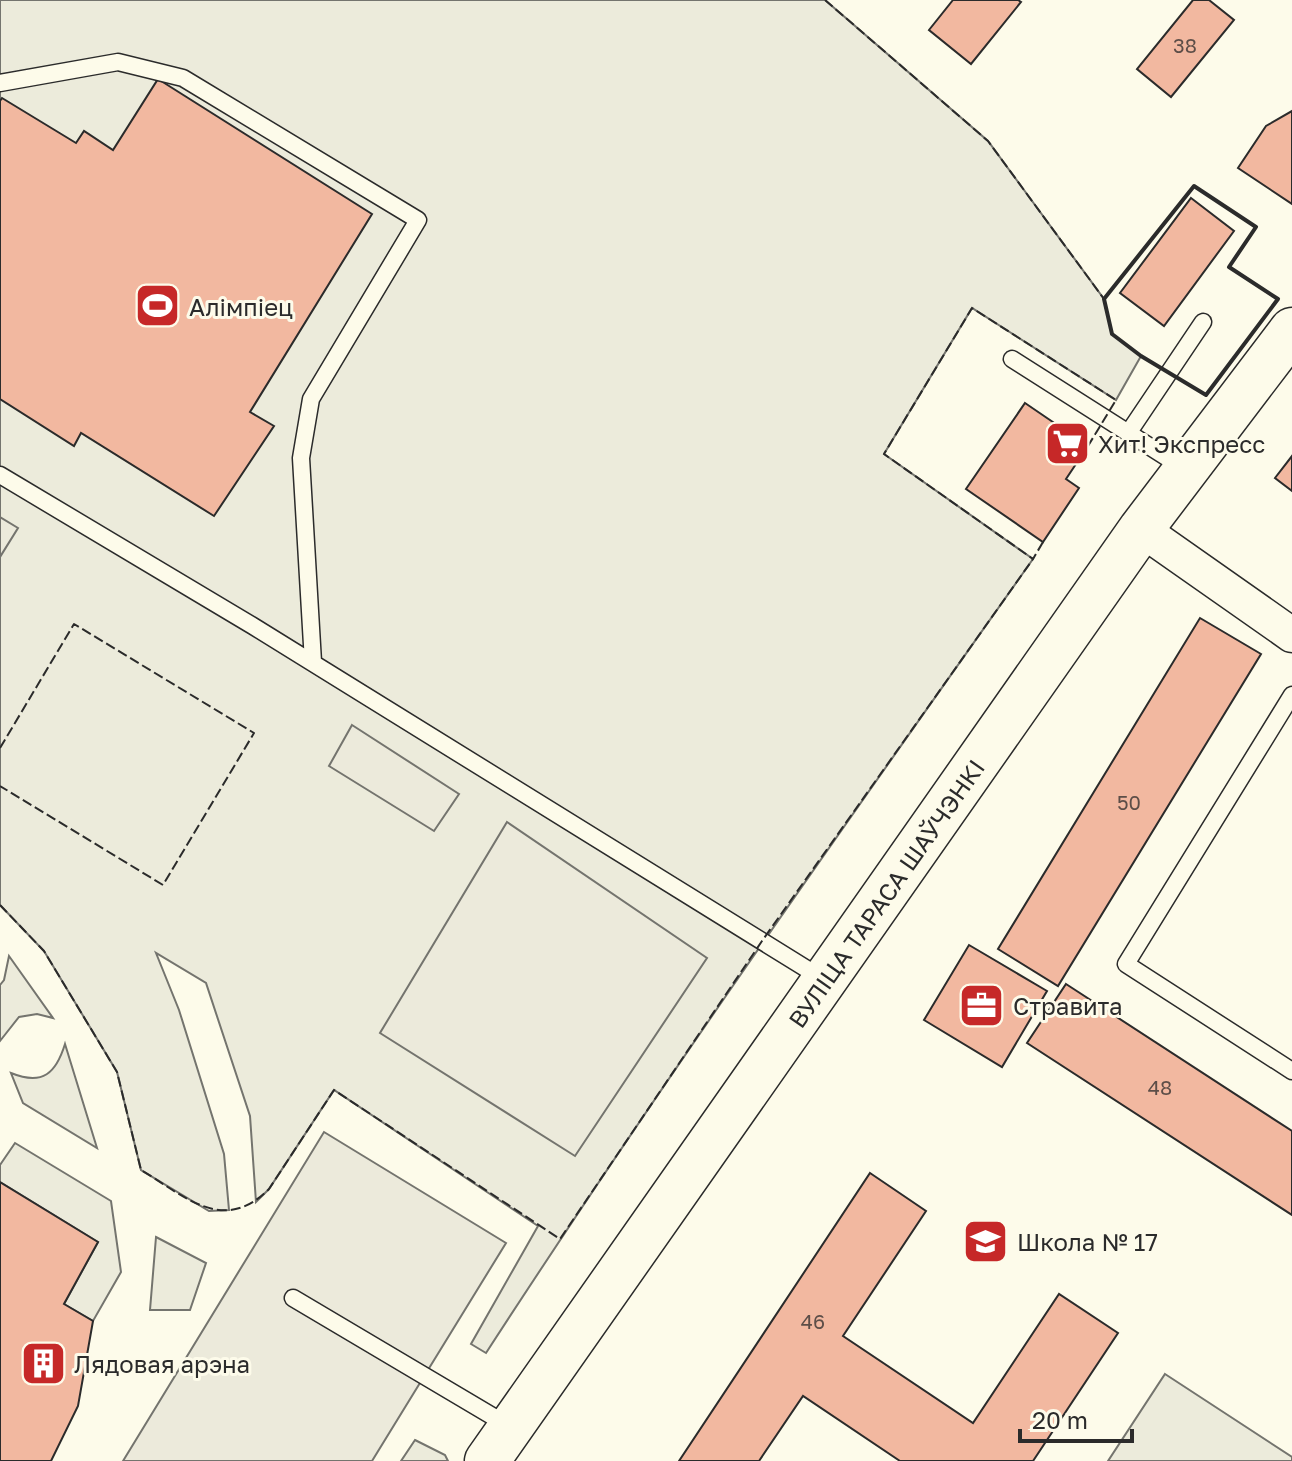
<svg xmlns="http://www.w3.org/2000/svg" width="1292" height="1461" font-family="'Golos Text',sans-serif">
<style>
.green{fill:#ecebdb;stroke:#74746e;stroke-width:2}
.parking{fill:#eceadb;stroke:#74746e;stroke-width:2}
.building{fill:#f2b8a0;stroke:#2b2b2b;stroke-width:2}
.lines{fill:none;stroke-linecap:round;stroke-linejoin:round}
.lane-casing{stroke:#2b2b2b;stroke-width:19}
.street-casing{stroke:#2b2b2b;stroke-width:37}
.secondary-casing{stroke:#2b2b2b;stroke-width:47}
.lane{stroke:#fdfbea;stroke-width:16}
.street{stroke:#fdfbea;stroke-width:34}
.secondary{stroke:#fdfbea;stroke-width:44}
.fence{stroke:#2b2b2b;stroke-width:2;stroke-dasharray:10 4;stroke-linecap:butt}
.wall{stroke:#2b2b2b;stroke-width:4}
.labels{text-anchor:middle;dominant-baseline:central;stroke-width:6;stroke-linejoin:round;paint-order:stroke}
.number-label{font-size:20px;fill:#5d4e48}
.poi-label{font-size:24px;fill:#2b2b2b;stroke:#fdfbea;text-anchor:start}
.street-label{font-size:24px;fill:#2b2b2b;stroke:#fdfbea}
</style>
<rect width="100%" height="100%" fill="#fdfbea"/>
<path class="green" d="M0,0H825L988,141L1104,299L1112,334L1141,356L1116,400L972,308L884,454L1033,559C847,822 661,1083 486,1353L471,1344L538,1226L334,1090L269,1189L256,1202L250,1116L206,983L156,953L179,1010L224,1154L229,1210L209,1211L141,1170L117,1072L44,951L0,905Z
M9,956L53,1018L37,1014L19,1017L0,1041V985L4,980Z
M65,1044L97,1148L23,1103L11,1073C43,1086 56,1073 65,1044Z
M15,1143L111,1201L121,1272L93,1321L64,1304L98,1242L0,1182V1165Z
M156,1237L206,1263L190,1310H150Z
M1165,1374L1292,1457V1461H1108Z
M415,1440L445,1455L448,1461H401Z"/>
<path class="parking" d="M0,517L18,528L0,557Z
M352,725L459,794L434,831L329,766Z
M507,822L707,958L575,1156L380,1033Z
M324,1132L506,1243L372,1461H123Z"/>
<path class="building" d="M953,0H1018L1021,2L971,64L929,30Z
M1193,0H1209L1234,20L1171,97L1137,69Z
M158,79L372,214L250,412L274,426L214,516L81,433L74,446L0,399V101L2,98L76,143L84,131L113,150Z
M1292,111V204L1238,168L1266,126Z
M1191,198L1234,231L1164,326L1120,293Z
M1025,403L1088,446L1066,479L1079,488L1043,542L966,489Z
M1292,456V491L1275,478Z
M1200,618L1261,654L1058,986L998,949Z
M969,945L1047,991L1002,1067L924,1020Z
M1066,984L1292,1131V1215L1027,1043Z
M870,1173L926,1211L843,1336L973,1423L1059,1294L1118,1333L1033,1461H900L803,1396L759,1461H679Z
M0,1182L98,1242L64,1304L93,1321L78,1406L51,1461H0Z"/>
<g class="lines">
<defs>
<path id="lane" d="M0,83L118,62L183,78L418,220L311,399L301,458L313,662
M1012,359L1185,469
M1129,432L1203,322
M0,475L253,626L823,979
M1292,695L1126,964L1292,1071
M293,1298L509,1426"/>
<path id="street" d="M1141,529L1292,635"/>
<g id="secondary">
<path id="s1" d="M487,1461L1141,529L1292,330"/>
</g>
</defs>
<use href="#lane" class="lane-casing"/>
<use href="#street" class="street-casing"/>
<use href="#secondary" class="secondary-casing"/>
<use href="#lane" class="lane"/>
<use href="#street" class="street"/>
<use href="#secondary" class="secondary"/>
<path class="fence" d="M825,0L988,141L1104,299
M1043,542L1033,559L884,454L972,308L1116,400L1088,446
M0,748L74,624L254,733L163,885L0,786
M0,905L44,951L117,1072L141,1170C185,1196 223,1235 269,1189L334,1090L560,1239L762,941L1033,559"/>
<path class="wall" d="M1194,186L1256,227L1229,267L1278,299L1206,395L1141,356L1112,334L1104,299Z"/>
</g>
<defs>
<symbol id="stadium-square" viewBox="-11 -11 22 22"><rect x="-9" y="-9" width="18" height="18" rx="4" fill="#c62828" stroke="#fdfbea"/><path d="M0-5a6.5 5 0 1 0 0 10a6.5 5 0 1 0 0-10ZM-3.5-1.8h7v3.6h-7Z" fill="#fff"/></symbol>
<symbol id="supermarket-square" viewBox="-11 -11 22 22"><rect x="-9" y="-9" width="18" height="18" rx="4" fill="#c62828" stroke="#fdfbea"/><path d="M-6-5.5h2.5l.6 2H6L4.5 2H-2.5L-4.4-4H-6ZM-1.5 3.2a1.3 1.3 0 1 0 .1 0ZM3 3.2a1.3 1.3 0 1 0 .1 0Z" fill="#fff"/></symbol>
<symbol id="office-square" viewBox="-11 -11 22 22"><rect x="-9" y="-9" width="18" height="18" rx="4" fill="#c62828" stroke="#fdfbea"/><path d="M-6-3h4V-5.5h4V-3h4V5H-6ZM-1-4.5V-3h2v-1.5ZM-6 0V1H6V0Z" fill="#fff"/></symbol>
<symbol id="school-square" viewBox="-11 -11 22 22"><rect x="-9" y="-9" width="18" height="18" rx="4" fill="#c62828" stroke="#fdfbea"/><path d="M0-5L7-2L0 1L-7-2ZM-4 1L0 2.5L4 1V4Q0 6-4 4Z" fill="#fff"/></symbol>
<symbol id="building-square" viewBox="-11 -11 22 22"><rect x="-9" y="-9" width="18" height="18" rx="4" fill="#c62828" stroke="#fdfbea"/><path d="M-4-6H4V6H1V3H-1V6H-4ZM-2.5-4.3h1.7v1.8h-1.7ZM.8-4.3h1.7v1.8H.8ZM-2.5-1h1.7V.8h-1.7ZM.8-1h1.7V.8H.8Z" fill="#fff"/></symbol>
</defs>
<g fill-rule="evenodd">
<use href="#stadium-square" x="132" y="280" width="51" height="51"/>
<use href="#supermarket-square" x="1042" y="418" width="51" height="51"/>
<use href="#office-square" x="956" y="980" width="51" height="51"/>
<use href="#school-square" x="960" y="1216" width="51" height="51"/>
<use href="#building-square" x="18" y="1338" width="51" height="51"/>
</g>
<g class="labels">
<g class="number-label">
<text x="1185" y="45">38</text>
<text x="1129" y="802">50</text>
<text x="1160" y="1087">48</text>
<text x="813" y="1321">46</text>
</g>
<g class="poi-label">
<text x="189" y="306">Алімпіец</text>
<text x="1098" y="443">Хит! Экспресс</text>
<text x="1013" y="1005">Стравита</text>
<text x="1017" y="1241">Школа № 17</text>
<text x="74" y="1363">Лядовая арэна</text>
</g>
<g class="street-label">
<text stroke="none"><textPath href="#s1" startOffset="694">ВУЛІЦА ТАРАСА ШАЎЧЭНКІ</textPath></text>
</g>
</g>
<path d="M1020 1429v12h112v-12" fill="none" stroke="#2b2b2b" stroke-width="4"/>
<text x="1032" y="1429" font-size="24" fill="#2b2b2b" stroke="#fdfbea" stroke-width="6" paint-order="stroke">20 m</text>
</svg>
